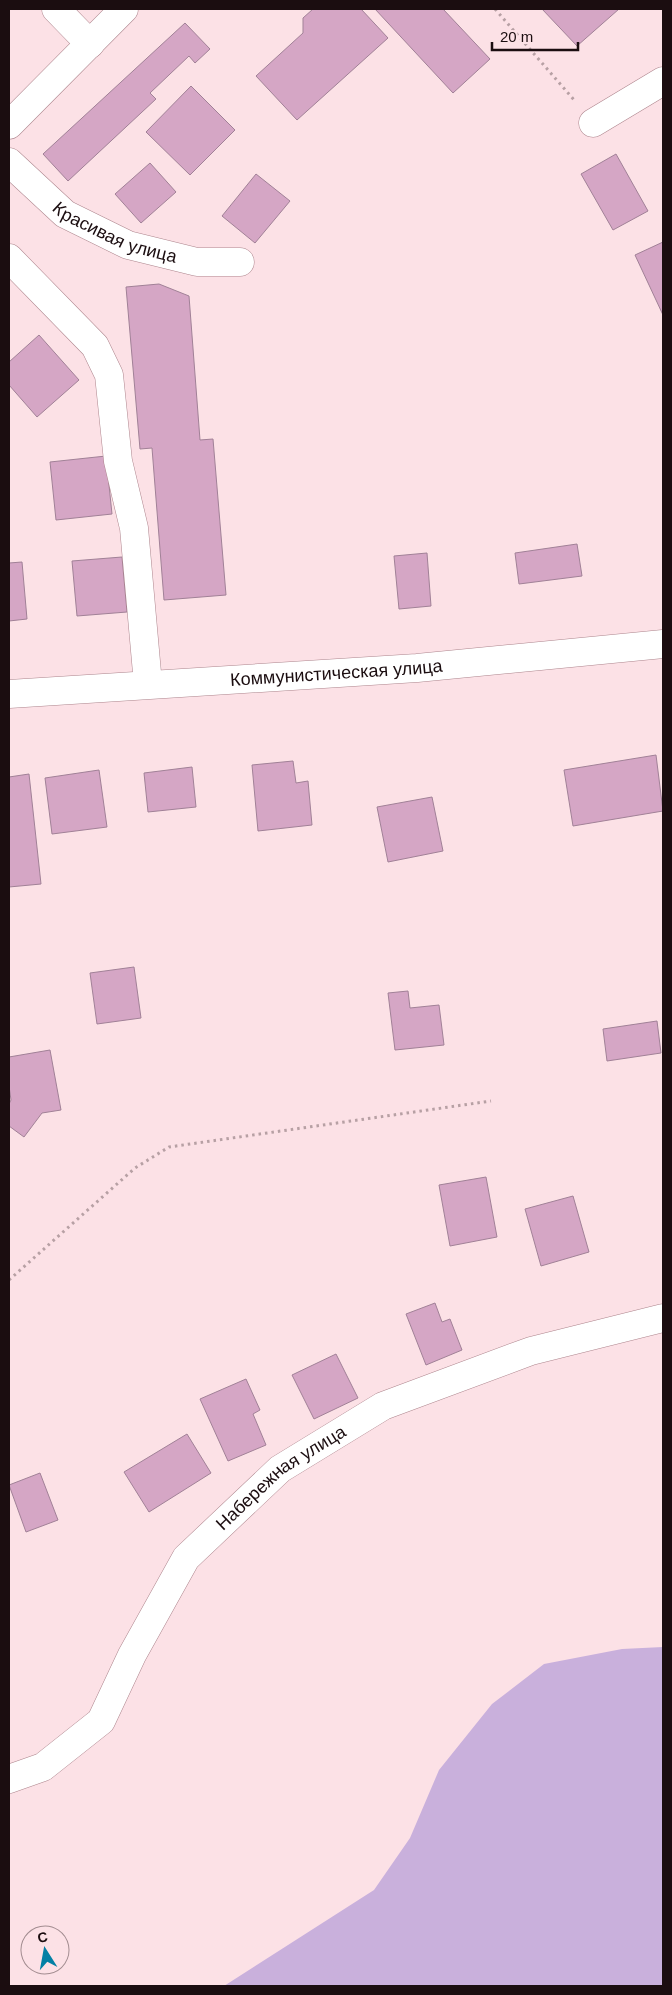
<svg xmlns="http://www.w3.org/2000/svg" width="672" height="1995" font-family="Helvetica,sans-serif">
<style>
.water{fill:#c9b0dc}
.building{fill:#d5a6c5;stroke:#a18197}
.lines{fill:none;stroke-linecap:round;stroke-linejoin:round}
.minor-casing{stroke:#ad858d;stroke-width:29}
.path{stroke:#b7a0a4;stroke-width:3;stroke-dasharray:2.5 4;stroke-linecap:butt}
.minor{stroke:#fff;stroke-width:28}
.labels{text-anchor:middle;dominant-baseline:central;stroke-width:5;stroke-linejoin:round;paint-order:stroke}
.street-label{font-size:18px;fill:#1b0d10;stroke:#fce1e6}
</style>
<rect width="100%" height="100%" fill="#fce1e6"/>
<path class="water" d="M663,1647V1986H224L374,1890L410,1838L439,1770L492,1704L544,1664L622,1649Z"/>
<path class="building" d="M313,9H361L388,38L297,120L256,76L303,33V18Z
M375,9H443L490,59L453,93Z
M542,9H619L577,46Z
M185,23L210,49L195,63L189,56L150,93L156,99L68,181L43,154Z
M191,86L235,130L190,175L146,132Z
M616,154L648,211L613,230L581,174Z
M150,163L176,192L141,223L115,194Z
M256,174L290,201L255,243L222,216Z
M663,242V315L635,255Z
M159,284L189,296L200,440L213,439L226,595L164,600L152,448L140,449L126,287Z
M39,335L79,380L37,417L9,385V362Z
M106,456L112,514L56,520L50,462Z
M577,544L582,576L519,584L515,553Z
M427,553L431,606L399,609L394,556Z
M122,557L127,612L77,616L72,561Z
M22,562L27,619L9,621V563Z
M656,755L663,811L573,826L564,770Z
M293,761L296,783L308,781L312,825L258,831L252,765Z
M192,767L196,807L148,812L144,773Z
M99,770L107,827L52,834L45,778Z
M29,774L41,884L9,887V777Z
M432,797L443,851L388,862L377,807Z
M134,967L141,1018L97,1024L90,973Z
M408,991L410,1008L439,1005L444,1045L395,1050L388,993Z
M657,1021L661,1053L607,1061L603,1029Z
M50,1050L61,1110L42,1113L24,1137L9,1126V1104L11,1100L9,1086V1057Z
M486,1177L497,1237L450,1246L439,1185Z
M573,1196L589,1252L541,1266L525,1209Z
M435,1303L442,1322L450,1319L462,1350L426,1365L406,1314Z
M336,1354L358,1398L314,1419L292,1375Z
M246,1379L260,1410L253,1414L266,1445L228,1461L200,1399Z
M187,1434L211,1473L149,1512L124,1472Z
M40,1473L58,1520L26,1532L9,1485Z"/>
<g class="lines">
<defs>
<g id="minor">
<path d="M56,9L90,44"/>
<path d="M593,123L663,81"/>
<path d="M9,125L124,9"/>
<path id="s1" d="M9,162L65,214L128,245L197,262H240"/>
<path d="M9,258L95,346L109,375L118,461L134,528L148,684"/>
<path id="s2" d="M9,694L417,668L663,644"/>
<path id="s3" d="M9,1779L43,1767L101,1721L132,1655L186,1558L280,1469L383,1406L531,1351L663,1318"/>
</g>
</defs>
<use href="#minor" class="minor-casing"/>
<path class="path" d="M495,9L575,101
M9,1280L135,1168L169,1147L491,1101"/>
<use href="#minor" class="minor"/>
</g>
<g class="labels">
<g class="street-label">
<text stroke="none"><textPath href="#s1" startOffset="130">Красивая улица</textPath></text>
<text stroke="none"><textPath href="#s2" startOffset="328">Коммунистическая улица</textPath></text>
<text stroke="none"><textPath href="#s3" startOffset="419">Набережная улица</textPath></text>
</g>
</g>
<rect width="672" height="1995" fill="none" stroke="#1b0d10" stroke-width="20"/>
<g transform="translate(45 1950) rotate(349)"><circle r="24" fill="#fce1e6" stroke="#a28c90"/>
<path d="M0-4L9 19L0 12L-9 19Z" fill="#0380a5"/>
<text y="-8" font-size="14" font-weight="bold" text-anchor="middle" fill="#1b0d10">С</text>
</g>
<path d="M492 42v8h86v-8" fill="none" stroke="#1b0d10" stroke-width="2.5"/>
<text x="500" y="42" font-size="15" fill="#1b0d10" stroke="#fce1e6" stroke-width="4" paint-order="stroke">20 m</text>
</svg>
